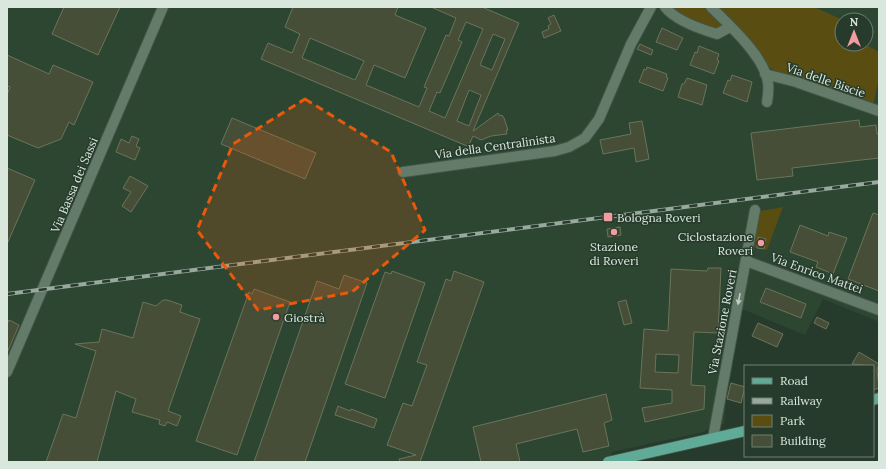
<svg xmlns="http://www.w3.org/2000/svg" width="886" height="469" font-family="Lora,serif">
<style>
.built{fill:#2c4632;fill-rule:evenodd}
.green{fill:#5a4d12}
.building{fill:#464e37;stroke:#6b745b;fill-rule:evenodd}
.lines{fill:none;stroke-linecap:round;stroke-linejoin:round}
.minor-casing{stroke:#435548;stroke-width:12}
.major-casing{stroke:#435548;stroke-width:12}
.minor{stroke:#647b69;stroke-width:10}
.major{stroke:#60ab97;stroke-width:10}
.rail-casing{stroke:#99a99d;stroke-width:4}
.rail{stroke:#263b2b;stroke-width:2.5;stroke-dasharray:8;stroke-linecap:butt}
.oneway{fill:#bcccc0}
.marked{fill:#e8590c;fill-opacity:0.2;stroke:#e8590c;stroke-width:3;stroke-dasharray:8 5;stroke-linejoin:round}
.poi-dot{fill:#f49aa1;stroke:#263b2b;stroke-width:1.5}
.labels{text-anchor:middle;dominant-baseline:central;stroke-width:3;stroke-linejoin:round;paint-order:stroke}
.street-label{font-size:12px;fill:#dae7dd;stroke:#263b2b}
.poi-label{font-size:12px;fill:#dae7dd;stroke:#263b2b;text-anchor:start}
</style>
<rect width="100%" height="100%" fill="#263b2b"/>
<path class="built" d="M7,7H879V322L823,299L805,335L742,309L726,400L724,424L710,427L704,432L612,452L610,462H7ZM842,20H866V44H842Z"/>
<path class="green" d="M671,7H705L722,26L716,32L676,12Z
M717,7H814L843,20L842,44H865L879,52V77L873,106L777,72L769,67L766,62Z
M783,207L767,250L764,249L766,239L758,237L757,248L754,247L760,211Z"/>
<path class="building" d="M64,7H120L98,55L52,34Z
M293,7H398L395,15L426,28L405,78L374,65L366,85L419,107L427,88L424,87L446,35L449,36L456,18L431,7H482L519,23L473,131L498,113L500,116L502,115L504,118L508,130H506L507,134L491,136L481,140L473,136L469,145L467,146L261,59L268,43L292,53L300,34L285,27ZM466,22L483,29L445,118L429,111L437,92L440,93L462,42L458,40ZM493,34L505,39L492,70L480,65ZM310,38L364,61L355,80L302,58ZM469,90L481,95L469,126L457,121Z
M554,15L561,31L544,38L542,32L549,29L548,26L551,24L548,18Z
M662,28L683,38L677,50L656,42Z
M640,44L653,50L651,55L637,49Z
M699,46L719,54L717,60L719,61L714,74L690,65L695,52L697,53Z
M7,55L49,74L53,65L93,82L74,125L69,122L61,139L38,148L7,135V95L10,87L7,86Z
M647,67L667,74L666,77L668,78L663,91L639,82L644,69L646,70Z
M732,75L752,82L747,102L723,93L728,80L730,81Z
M687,78L707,85L702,105L678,97L682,84H684Z
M232,118L316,153L305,179L221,144Z
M859,120L860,127L876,125L877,134H879V158L792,168L793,176L757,180L751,133Z
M642,121L649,159L636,162L634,148L603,154L600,140L631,134L629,123Z
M132,136L139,139L136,146L140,148L135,160L116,152L121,139L129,143Z
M7,168L35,180L7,244Z
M130,176L148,186L131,212L122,206L131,192L123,188Z
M873,213L879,215V291L848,279Z
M800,225L828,236L829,232L847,238L833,274L816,267L818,262L790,252Z
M620,227L621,235L608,237L607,229Z
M758,237L766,239L764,249L757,248Z
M708,268H721L718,333L694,332L691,385L705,386L704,409L645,422L642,408L672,403V390L640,388L644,329L668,331L671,269L707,271ZM656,354L679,355L678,373L655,372Z
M392,271L425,283L385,398L345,384L385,272L391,274Z
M454,271L484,282L420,462H400L399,459L416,455L387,445L403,403L412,406L427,365L417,362L446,279L451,281Z
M344,275L367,283L305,462H254L317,281L339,289Z
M766,288L806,304L801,318L760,302Z
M254,289L290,302L237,455L196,441L249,292L252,294Z
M163,300H167L182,305L180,312L200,319L168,411L181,416L177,426L167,422L165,426L159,424L160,420L132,412L136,399L116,391L97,462H46L63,414L76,418L96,351L75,344L99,342L102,329L133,338L143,302L156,306Z
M626,300L632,323L624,325L618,302Z
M817,317L829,323L826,329L814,323Z
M9,320L19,325L7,353V324Z
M758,323L783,334L777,347L752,336Z
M859,352L879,364L877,370L879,388L873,390V366L852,364Z
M731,383L745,387L741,403L727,399Z
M606,394L612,420L604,423L609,446L583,452L577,429L516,444L520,462H481L473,427Z
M338,406L350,411L351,409L377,419L374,428L335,415Z"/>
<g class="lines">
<defs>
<path id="minor" d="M665,7C676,21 700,29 717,34L730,27
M711,7C729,25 765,57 768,83C769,89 768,96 767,102
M765,74L796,82L879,111
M403,172L555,151L569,147L585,138L599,119L631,44L651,7
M746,261L879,310
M7,372L163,7
M713,438L755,210"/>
<path id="major" d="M873,400L879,398
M608,462L745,431"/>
</defs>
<use href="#minor" class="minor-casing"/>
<use href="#major" class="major-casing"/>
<use href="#minor" class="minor"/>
<use href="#major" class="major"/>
<defs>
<path id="rail" d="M7,294L879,182"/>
</defs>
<use href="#rail" class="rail-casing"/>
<use href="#rail" class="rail"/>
</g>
<defs><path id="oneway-solid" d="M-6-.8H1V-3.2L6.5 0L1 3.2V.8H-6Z"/></defs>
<use class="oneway" href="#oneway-solid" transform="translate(739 299) rotate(101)"/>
<path class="marked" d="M305,99L391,152L425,230L352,292L258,310L197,230L233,144Z"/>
<g class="poi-dot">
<rect x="603" y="212" width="10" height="10" rx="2"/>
<circle cx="614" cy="232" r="4"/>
<circle cx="761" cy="243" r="4"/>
<circle cx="276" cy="317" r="4"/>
</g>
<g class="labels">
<g class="street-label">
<text transform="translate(826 80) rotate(19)">Via delle Biscie</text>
<text transform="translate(495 146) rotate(-8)">Via della Centralinista</text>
<text transform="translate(74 185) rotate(-67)">Via Bassa dei Sassi</text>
<text transform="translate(817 273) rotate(20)">Via Enrico Mattei</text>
<text transform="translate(722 322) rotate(-79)">Via Stazione Roveri</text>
</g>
<g class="poi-label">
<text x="617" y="217">Bologna Roveri</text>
<text x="753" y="236" text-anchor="end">Ciclostazione<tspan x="753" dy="14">Roveri</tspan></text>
<text x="614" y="246" text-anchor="middle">Stazione<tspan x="614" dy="14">di Roveri</tspan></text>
<text x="284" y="317">Giostrà</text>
</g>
</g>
<rect width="886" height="469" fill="none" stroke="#dae7dd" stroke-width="16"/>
<rect x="744" y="365" width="130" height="92" fill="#263b2b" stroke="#6e8072"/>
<rect x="752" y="378" width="20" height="6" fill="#60ab97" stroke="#6e8072"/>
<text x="780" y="385" font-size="12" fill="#dae7dd">Road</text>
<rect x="752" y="398" width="20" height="6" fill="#99a99d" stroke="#6e8072"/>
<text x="780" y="405" font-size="12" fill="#dae7dd">Railway</text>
<rect x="752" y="415" width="20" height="12" fill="#5a4d12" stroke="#6e8072"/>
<text x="780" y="425" font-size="12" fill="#dae7dd">Park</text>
<rect x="752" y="435" width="20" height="12" fill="#464e37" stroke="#6e8072"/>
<text x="780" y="445" font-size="12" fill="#dae7dd">Building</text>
<g transform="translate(854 32)"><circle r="19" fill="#263b2b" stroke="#6e8072"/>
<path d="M0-3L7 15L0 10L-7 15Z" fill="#f49aa1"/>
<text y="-6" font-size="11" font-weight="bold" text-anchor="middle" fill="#dae7dd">N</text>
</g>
</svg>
